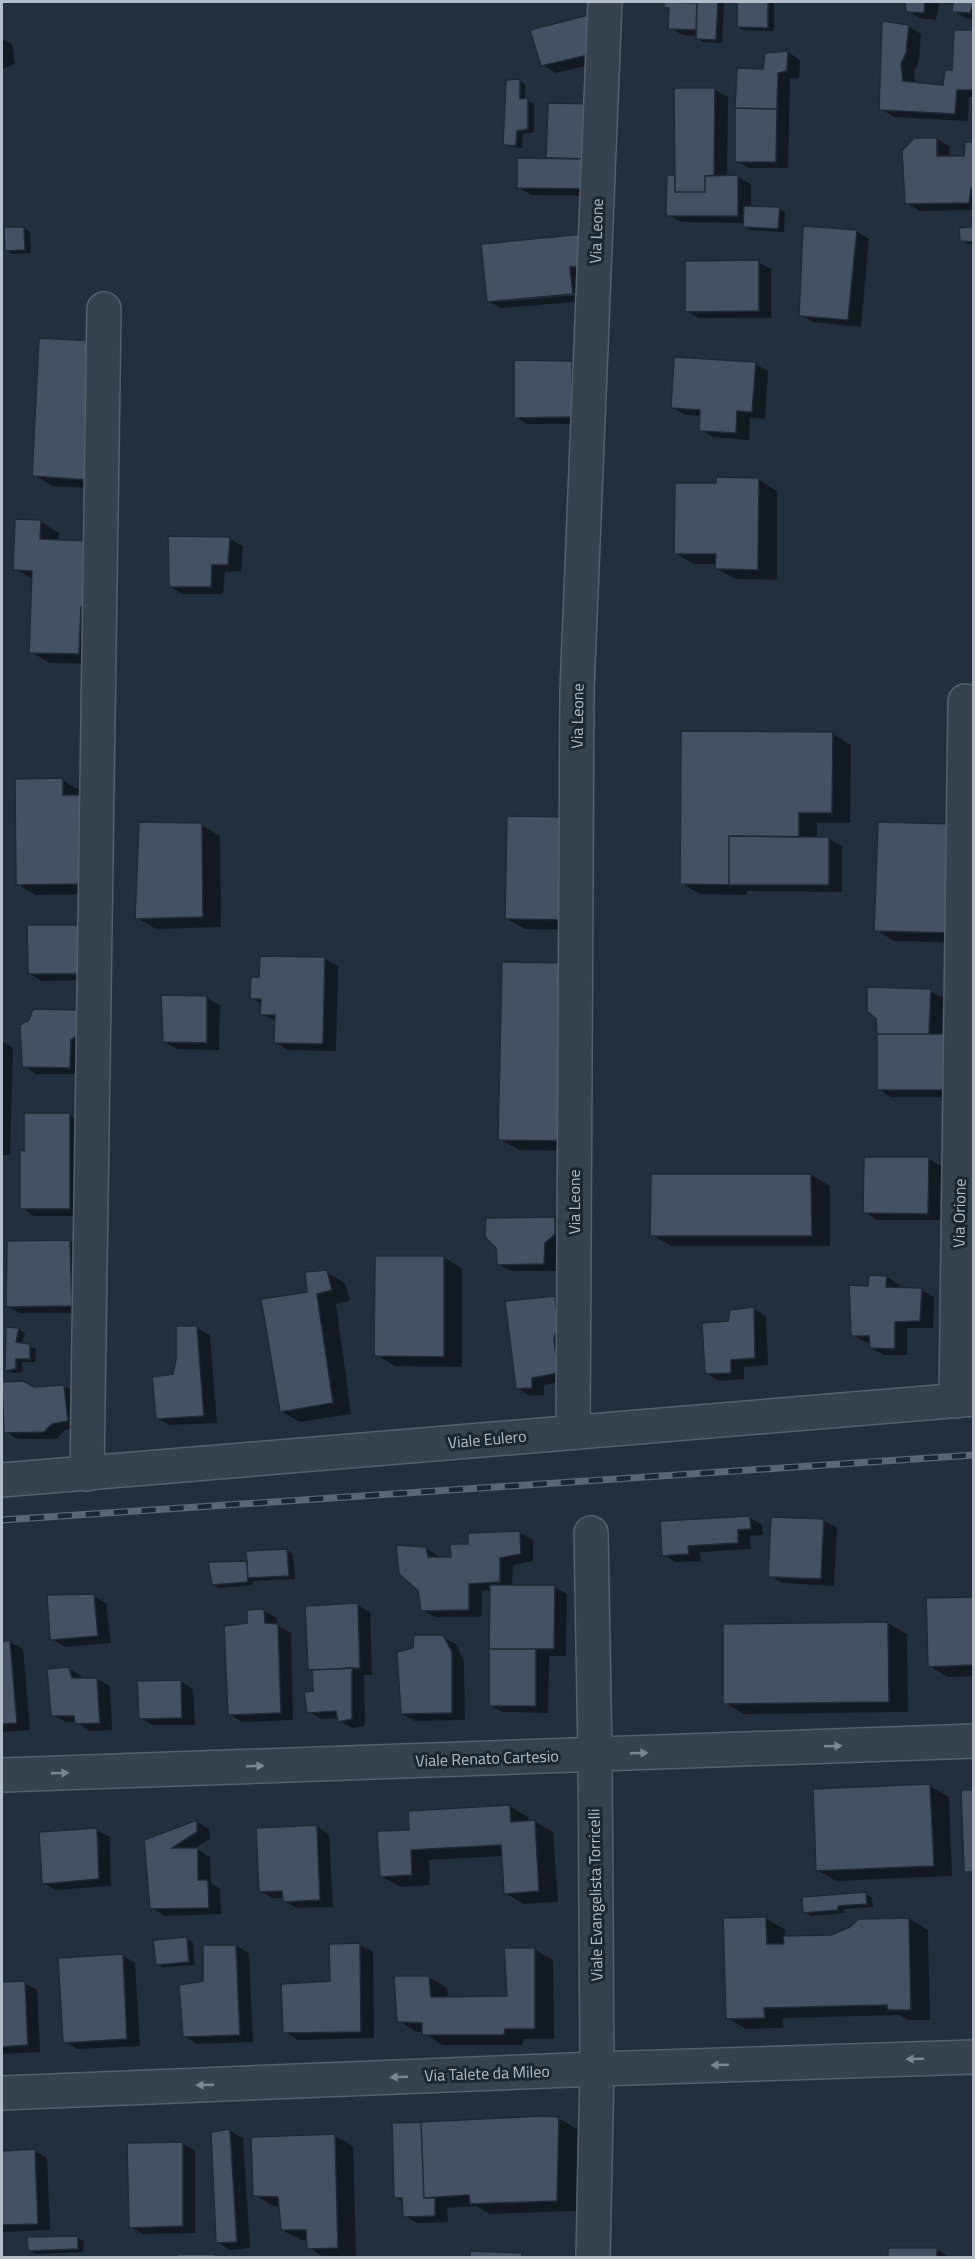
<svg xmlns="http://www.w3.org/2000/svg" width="975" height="2259" font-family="'Titillium Web',sans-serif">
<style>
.shadow{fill:#0007;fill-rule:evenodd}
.building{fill:#455162;stroke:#1f2835;stroke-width:1.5}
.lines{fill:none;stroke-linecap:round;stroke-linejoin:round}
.minor-casing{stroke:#565f6c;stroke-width:36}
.minor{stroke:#38414e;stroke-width:33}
.rail-casing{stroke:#5a6575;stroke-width:7}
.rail{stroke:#1d2633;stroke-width:4.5;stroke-dasharray:14;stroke-linecap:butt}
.oneway{fill:#7c8592}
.labels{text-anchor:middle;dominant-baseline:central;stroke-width:6;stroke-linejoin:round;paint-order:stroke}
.street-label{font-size:16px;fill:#b4bcc9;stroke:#1d2633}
</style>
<rect width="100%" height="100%" fill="#242f3e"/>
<path class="shadow" d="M665,2H724L722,43L703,42L697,38V36L683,35L670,28L671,10L665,7ZM696,7H699L698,18H695Z
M739,2H774V31L744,30L738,27Z
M905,2H974V19H967L954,11V4L939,3L936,20L920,18L907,11Z
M908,26L921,34L919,61L914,72L915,84L945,87L974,32V97H969L968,121L894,117L881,109Z
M532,31L609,60L556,73L543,65Z
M2,39L12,44L15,64L2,69Z
M788,52L800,60L799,78L790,79L788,168H749L736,161L764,71Z
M519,81L525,84V100L534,104V132L523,134L522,148L511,147L505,144Z
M675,89L715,90L728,97L727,176L738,177L751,184V208H779L785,212L784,232L750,230L744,226V223L681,222L668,215L676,177Z
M549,105L594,106L600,196L531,195L518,187L548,160Z
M937,139L950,147L949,158H966L974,143V210L920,211L907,203Z
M974,219V244H967L961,240L972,229Z
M24,228L30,232L31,253L13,254L7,250Z
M856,231L869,239L861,327L813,322L800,315Z
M583,236L585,301L501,308L488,301ZM580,292V295L498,302V299Z
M758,262L771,269V318H699L686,311Z
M40,340L104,489L53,486L34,475Z
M572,362L585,370L584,424H528L515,417Z
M755,364L768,371L765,419L750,418L749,440L713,437L701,430L702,416L685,415L672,407Z
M759,480L777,491V580L736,579L717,569V564H694L675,553L717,485Z
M41,522L59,533V541L90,542L98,664L50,663L31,652L33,579L15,569Z
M230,539L243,546L241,571L225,572L223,594H183L170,587Z
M833,734L851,745L850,823H817V839H829L842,846V892L747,891V895L700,894L681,883Z
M62,780L81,791L102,894L36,895L17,884Z
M573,819L590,930L526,929L507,919Z
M879,824L969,943L894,941L876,930Z
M201,825L220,836L221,927L156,929L137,918Z
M94,934V980L42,981L29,973Z
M261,957L325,959L338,966L336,1051L288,1050L275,1042L276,1021L262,1014V1004L252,998L261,978Z
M568,965L583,1151L519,1150L500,1139Z
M930,991L943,998L942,1035L956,1043V1097H891L878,1089Z
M207,998L220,1005L219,1050L177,1049L164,1042Z
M78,1012L83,1074H36L24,1066Z
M2,1041L13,1048L10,1155H2Z
M69,1115L82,1122L83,1216H34L21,1208L26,1152Z
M929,1159L941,1166L940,1220H877L865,1212Z
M652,1175H811L830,1186V1246H671L652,1235Z
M554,1218L567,1226L558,1251L557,1271H511L498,1264Z
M70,1241L83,1249L85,1313H20L7,1306Z
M443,1257L462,1268V1367L395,1366L376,1355Z
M326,1272L345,1283L350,1301L336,1304L351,1414L300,1422L281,1411L309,1294Z
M870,1277H887L900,1285L899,1289L921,1290L934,1297L933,1328H907V1355H884L871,1348V1342H865L852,1335L870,1287Z
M555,1298L568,1305L571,1380L544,1385V1395L530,1396L518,1388Z
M754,1309L766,1316L768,1365L744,1367V1379L719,1381L706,1373L729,1322Z
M197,1328L210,1335L217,1423L170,1425L157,1418L174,1376Z
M19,1329L25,1333L22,1344L36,1349L35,1362H22V1372L13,1373L7,1370Z
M64,1386L77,1394L80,1427L65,1430L57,1439H18L6,1432L34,1388Z
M749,1517L762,1525L763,1535L750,1536L751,1549L700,1552L701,1561L676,1562L664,1555Z
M772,1518L824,1521L837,1528L834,1586L783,1583L770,1576Z
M520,1533L533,1540V1561L513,1565L512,1586L554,1587L567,1594L566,1656H549L548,1713L503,1712L490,1705L492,1590L482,1591L481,1617H435L422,1610L425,1548L438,1556L439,1559H452L469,1546Z
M287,1550L293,1554L295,1579L253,1581V1585L219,1588L213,1584L248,1563Z
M93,1596L106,1603L111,1643L65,1647L52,1639Z
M974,1598V1676L948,1677L929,1666Z
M357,1605L370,1612L372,1675H364L365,1726L352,1728L339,1721V1718L322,1719L309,1712L314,1692V1672L309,1669Z
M264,1611L277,1618V1625L291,1633L293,1720L242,1722L229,1714L248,1624Z
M888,1623L907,1634L908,1712L744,1714L725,1703Z
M442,1637L456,1644L464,1661L465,1720L415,1721L402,1714L415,1650Z
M10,1642L23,1649L30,1730L2,1732V1643Z
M68,1668L81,1676L82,1679H97L110,1686L112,1730L90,1731L76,1722H66L53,1715Z
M180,1681L193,1689L195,1725H153L140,1718Z
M930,1786L949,1797L952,1876L836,1881L817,1870Z
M509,1806L528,1817V1822L534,1821L553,1832L558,1902L524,1904L505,1893L503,1856L429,1860L430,1885L400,1887L381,1876L411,1831Z
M197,1822L209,1829L210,1839L195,1848L210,1857L211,1883L220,1889L221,1914L165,1916L152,1908L146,1841Z
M316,1827L329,1834L333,1907L297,1908L284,1901V1898H273L260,1891Z
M97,1830L110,1837L111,1886L56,1890L43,1883Z
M866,1894L872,1898L873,1907L844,1909V1913L811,1916L805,1912Z
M766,1919L785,1929V1937L832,1936L909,1919L928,1930L930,2020H908L899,2015L783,2018V2028L746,2029L727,2018Z
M187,1939L193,1943L194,1965L163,1967L157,1964Z
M360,1945L373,1952L374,2038L298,2040L285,2032L331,1983Z
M236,1946L249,1953L253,2042L197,2044L184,2036L205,1982V1947Z
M534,1949L553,1960L554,2039H524L522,2045H442L423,2032H417L399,2021L428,1977L447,1988L448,1998L509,1997Z
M122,1955L135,1963L140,2046L78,2049L65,2042Z
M24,1983L37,1990L40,2052L2,2054V1984Z
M558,2118L577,2129L576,2211L490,2214L476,2206L447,2208L448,2222L417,2223L404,2216L403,2202L396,2197Z
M230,2131L243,2138L250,2248L230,2250L217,2242Z
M334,2136L353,2146L356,2258H325L309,2248L308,2240H301L282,2230L281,2207L273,2206L255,2195Z
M182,2143L195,2151V2233L143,2234L131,2227Z
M35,2151L47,2158L50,2230L3,2232L2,2152Z
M77,2238L84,2241L83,2252L36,2254L30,2251Z
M937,2250L949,2257L890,2258Z"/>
<path class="building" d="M664,2L697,3L696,30L668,29L669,8H664Z
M687,2H718L716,40L696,39L697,3Z
M737,2H768V28L737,27Z
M905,2H925L924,13L906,12Z
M953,2H974L970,13L952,12Z
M588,15L597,53L541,66L530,30Z
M882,21L909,25L906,53L901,64L903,81L943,85L945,70H952L954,30H974V90H957L955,114L879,110Z
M788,51L787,71L778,73L777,109L735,108L737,68L763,69L765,53Z
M520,79V99L528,98V129L517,131L516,146L503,145L506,80Z
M674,88H715L714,175L705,176V192H675Z
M548,103L594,104L591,159L546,158Z
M735,108L777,109L776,162H735Z
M914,138H937V156H964L965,142H974V188H971L969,203L905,204L902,151Z
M517,158L588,159L587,189L517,188Z
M667,175H675V192H705V176L738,175V216H666Z
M744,206L780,207L778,229L743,227Z
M972,216L974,242L960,241L959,228L971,227Z
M803,226L857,230L848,320L799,316Z
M4,227H24L25,250L5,251Z
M583,234L586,266L570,267L573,294L487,302L481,244Z
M759,260V311L685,312V261Z
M39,338L96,341L86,480L32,476Z
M674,357L756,362L752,412L737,411L736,433L699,431L700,410L671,408Z
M514,360L572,361V417L514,418Z
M716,477L759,478L758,570L715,569L716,554H674L675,483H716Z
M15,519L41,520L40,539L90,541L88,607H81L79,654L29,653L32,571L13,570Z
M168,536L230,537L228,565H212L211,587H169Z
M681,731L833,732L832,813H799V837L729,836V885L680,884Z
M63,778V795H83L84,884L16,885L15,779Z
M507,816L573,817L572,920L505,919Z
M139,822L202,823L203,917L135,919Z
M878,822L954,824L950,933L874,931Z
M729,836L829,837V885H729Z
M27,925H81L82,974H28Z
M260,956L325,957L323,1044L274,1043L275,1015H260L261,999H250L251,977H259Z
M502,962L568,963L564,1141L498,1140Z
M867,987L931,989L929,1034H877L876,1019L867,1011Z
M161,995L207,996V1043L163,1042Z
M33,1009L78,1010L80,1033L71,1040L70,1068L22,1067L20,1025L29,1020Z
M877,1034H944L943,1090H877Z
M24,1113H70V1209H20V1150L24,1151Z
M864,1157H929L928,1214L863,1213Z
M651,1174H811L812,1236H650Z
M555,1217V1234L545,1243L544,1264L497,1265L496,1248L485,1237L486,1218Z
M70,1240L72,1306L6,1307L7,1241Z
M375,1256H444V1357L374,1356Z
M327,1270L332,1290L317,1294L333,1403L280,1412L261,1299L307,1292L305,1272Z
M869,1275L887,1276L886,1287L922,1288L920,1321L895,1322V1349L870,1348L869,1336H851L849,1285L868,1286Z
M555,1296L558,1327L554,1338L558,1373L532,1378V1388L516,1389L505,1301Z
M754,1307L755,1358L731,1360V1373L705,1374L702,1323L728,1321L730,1310Z
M176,1326H197L204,1416L156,1419L152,1377L173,1374L176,1359Z
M6,1327L19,1328L16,1342L30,1344V1359H16V1369L5,1371Z
M23,1381L34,1387L64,1385L68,1421L52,1424L44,1432L4,1433L2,1382Z
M750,1516L751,1529L738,1530V1543L688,1546L689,1554L662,1556L660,1521Z
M771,1517L824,1519L821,1579L768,1577Z
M520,1531L521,1554L500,1558V1582L469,1584V1610L421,1611L418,1591L399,1574L396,1545L426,1547L428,1557H451L450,1544H468V1533Z
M287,1549L289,1576L248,1578L246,1551Z
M247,1561L248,1582L212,1585L208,1562Z
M490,1585H555L554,1649H489Z
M94,1594L98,1636L50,1640L47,1595Z
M974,1597V1665L928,1667L926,1598Z
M358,1603L360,1668L308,1670L305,1606Z
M264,1609L265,1623L278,1624L281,1713L228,1715L224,1626L247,1623V1610Z
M888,1622L889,1702L723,1704V1624Z
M414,1635H443L452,1652V1713L401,1714L397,1652L413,1648Z
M10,1640L17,1723L2,1724V1642Z
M489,1649H536V1706H489Z
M69,1667L72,1678H97L100,1723L75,1724L74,1716H51L47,1669Z
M352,1668V1719L338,1722L336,1711L307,1713L304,1692L313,1691L312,1670Z
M181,1680L182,1718L139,1719L137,1681Z
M930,1784L934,1866L816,1871L813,1789Z
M961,1790H974V1872H964Z
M510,1805L511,1822L535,1820L539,1891L504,1894L501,1845L411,1850L412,1875L380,1877L377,1831L409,1830L408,1811Z
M197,1820V1832L172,1848H198V1880H208L209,1908L150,1909L144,1840Z
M317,1825L320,1900L283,1902L282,1891L259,1892L256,1828Z
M97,1828L99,1879L42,1884L39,1832Z
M866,1892L867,1904L838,1906V1910L803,1913L802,1897Z
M766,1917L767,1944H784L783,1936L831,1935L850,1927L858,1919L909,1918L911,2010H888L887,2005L764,2008L765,2018L726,2019L723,1918Z
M187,1937L189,1962L156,1965L153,1940Z
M360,1943L361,2032L283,2033L281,1984L330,1981L329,1944Z
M203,1945H236L240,2035L183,2037L179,1985L203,1981Z
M504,1948H535V2029H505L504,2035H422V2023L397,2022L394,1976H429L431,1997L507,1996Z
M123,1954L127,2039L63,2043L58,1958Z
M25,1981L28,2045L2,2047V1982Z
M541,2116L559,2117L557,2201L470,2204L469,2195L424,2198L421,2122Z
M421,2122L424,2198H435V2216L403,2217L402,2198H394L392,2123Z
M230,2129L237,2242L216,2243L211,2132Z
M335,2134L338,2248L307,2249L306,2230H281L278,2197L253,2196L251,2137Z
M183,2142V2226L129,2228L127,2143Z
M35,2149L38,2224L2,2225V2151Z
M78,2236V2249L28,2251L27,2237Z
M888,2248H937V2257L941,2258H888Z
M470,2251L522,2253V2258H470Z
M176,2254H215L216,2258H177Z"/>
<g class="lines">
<defs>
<path id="minor" d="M956,1401L965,701
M573,1432L577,690L605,2
M87,1474L104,309
M2,1480L974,1399
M591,1533L595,1754L597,2069L593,2258
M2,1775L974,1741
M2,2093L597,2069L974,2057"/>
</defs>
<use href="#minor" class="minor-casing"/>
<use href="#minor" class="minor"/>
<defs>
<path id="rail" d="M2,1520L974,1455"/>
</defs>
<use href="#rail" class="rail-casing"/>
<use href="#rail" class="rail"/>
</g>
<defs><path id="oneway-solid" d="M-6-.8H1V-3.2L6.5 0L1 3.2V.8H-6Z" transform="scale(1.5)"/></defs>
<g class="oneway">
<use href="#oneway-solid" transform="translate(833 1746) rotate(-2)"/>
<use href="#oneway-solid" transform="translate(639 1753) rotate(-2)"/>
<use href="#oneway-solid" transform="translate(255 1766) rotate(-2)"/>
<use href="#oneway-solid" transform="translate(60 1773) rotate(-2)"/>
<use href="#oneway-solid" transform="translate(915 2059) rotate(178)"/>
<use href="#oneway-solid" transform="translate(720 2065) rotate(178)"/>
<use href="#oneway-solid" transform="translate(399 2077) rotate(178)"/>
<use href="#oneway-solid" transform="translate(205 2085) rotate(178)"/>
</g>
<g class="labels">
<g class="street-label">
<text transform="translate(596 231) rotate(-88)">Via Leone</text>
<text transform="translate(577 716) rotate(-89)">Via Leone</text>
<text transform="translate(574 1202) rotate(-90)">Via Leone</text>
<text transform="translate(959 1213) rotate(-89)">Via Orione</text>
<text transform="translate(487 1439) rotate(-5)">Viale Eulero</text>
<text transform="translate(487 1758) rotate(-2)">Viale Renato Cartesio</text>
<text transform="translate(595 1895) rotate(-91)">Viale Evangelista Torricelli</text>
<text transform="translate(487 2073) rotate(-2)">Via Talete da Mileo</text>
</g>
</g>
<rect width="975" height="2259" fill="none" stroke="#b4bcc9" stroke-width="6"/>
</svg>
